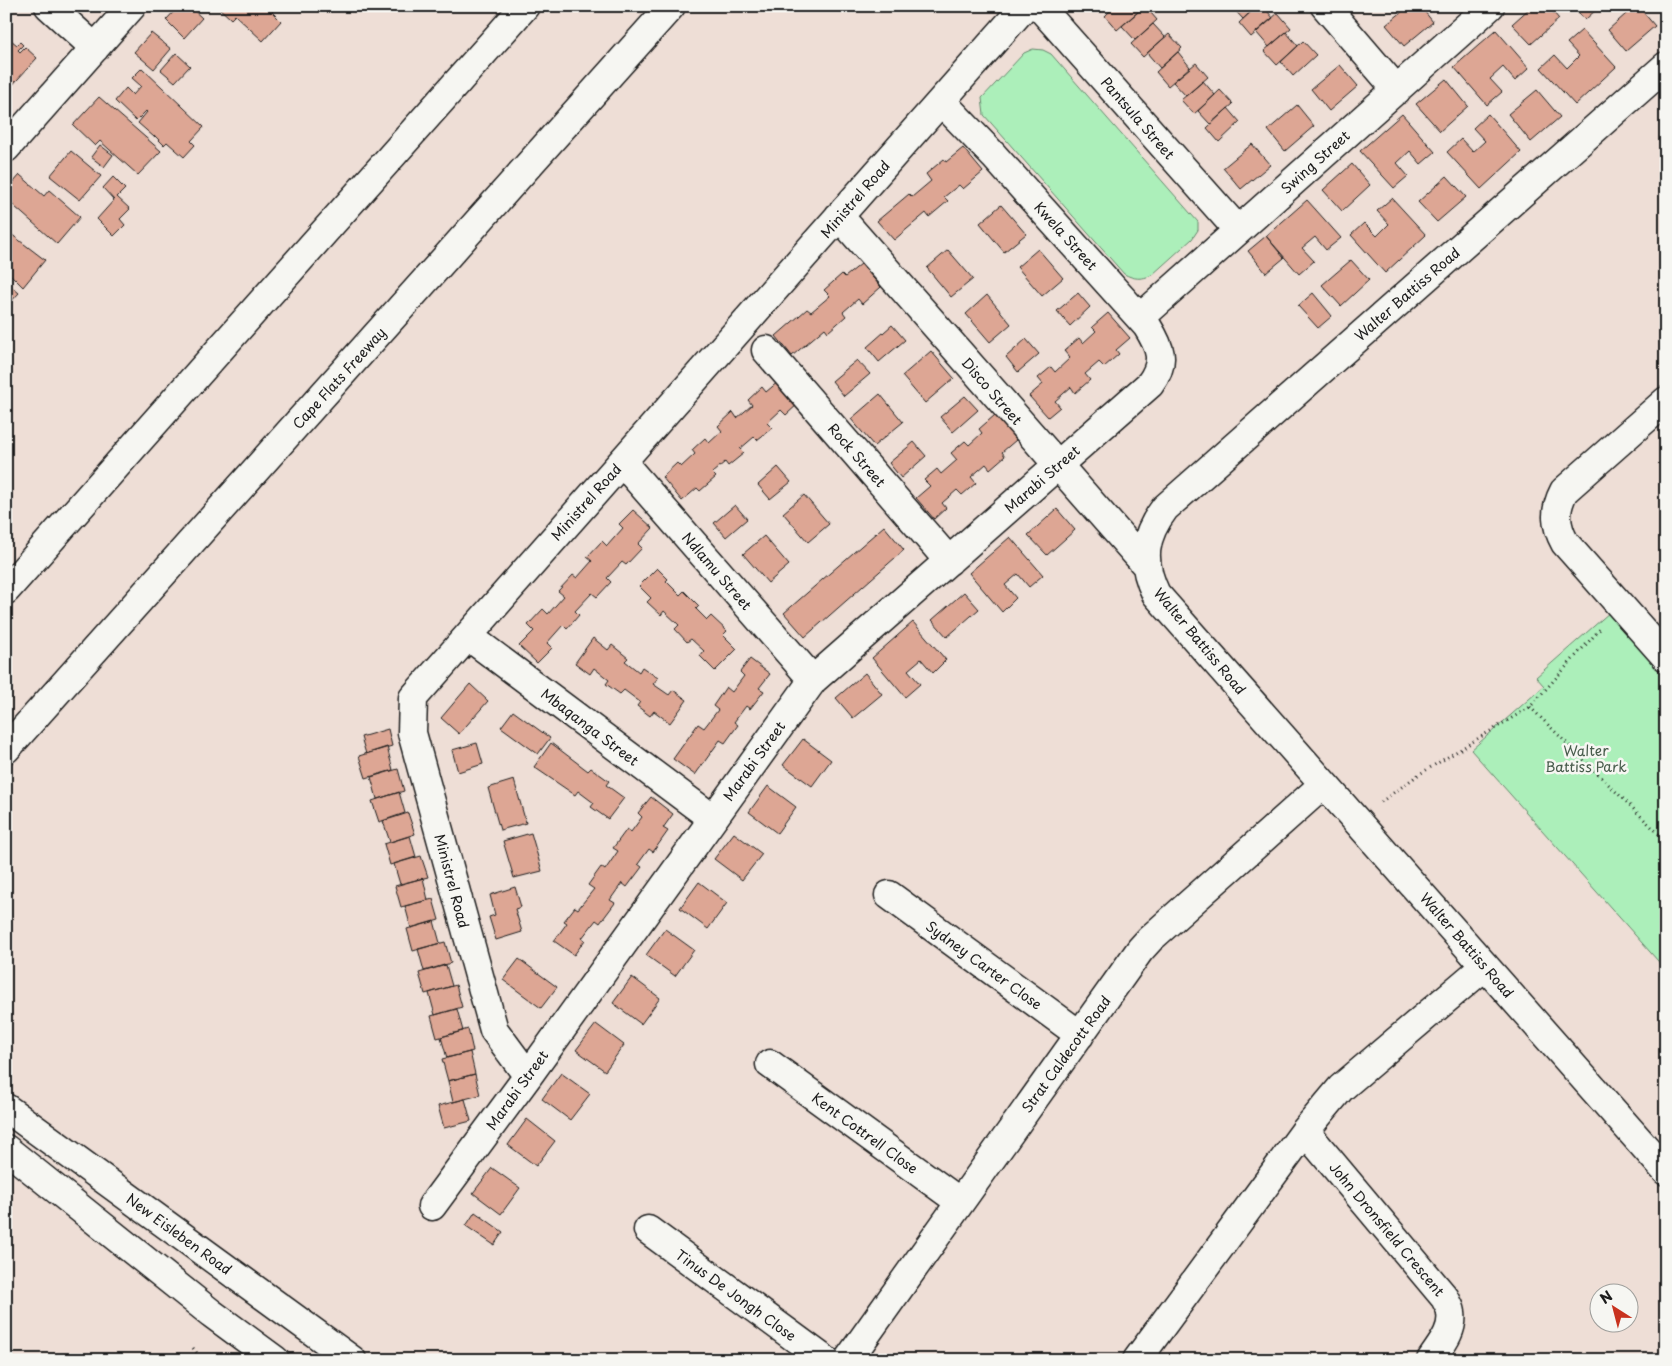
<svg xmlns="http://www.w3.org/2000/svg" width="1672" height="1366" font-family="'Playpen Sans',sans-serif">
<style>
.green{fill:#acefba;stroke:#64866b}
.building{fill:#dda694;stroke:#1c1c1c}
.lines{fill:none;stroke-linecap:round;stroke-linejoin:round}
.minor-casing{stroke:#1c1c1c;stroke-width:31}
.major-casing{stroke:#1c1c1c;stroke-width:31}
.highway-casing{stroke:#1c1c1c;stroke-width:31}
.path{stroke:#1c1c1c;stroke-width:3;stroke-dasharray:1 4;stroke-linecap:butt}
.minor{stroke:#f6f6f2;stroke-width:28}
.major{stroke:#f6f6f2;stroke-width:28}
.highway{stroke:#f6f6f2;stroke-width:28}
.labels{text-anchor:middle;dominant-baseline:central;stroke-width:5;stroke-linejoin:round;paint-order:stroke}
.street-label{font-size:14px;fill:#1c1c1c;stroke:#f6f6f2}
.park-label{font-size:14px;fill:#475b4b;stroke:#f6f6f2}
</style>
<rect width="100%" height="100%" fill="#eeded6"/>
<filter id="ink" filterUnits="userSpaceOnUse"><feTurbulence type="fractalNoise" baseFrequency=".02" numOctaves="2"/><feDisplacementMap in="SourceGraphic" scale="10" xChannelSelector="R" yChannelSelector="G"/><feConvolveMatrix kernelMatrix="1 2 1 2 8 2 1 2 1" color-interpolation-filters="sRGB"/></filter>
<g filter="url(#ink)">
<path class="green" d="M1033,49L1043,50L1051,54L1198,222V230L1192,239L1152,275C1141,280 1134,279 1124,274L984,115L982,98L1024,53Z
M1610,612L1666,676V970L1471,750L1544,686L1536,677Z"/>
<path class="building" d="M179,6H189L202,18L184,38L166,20Z
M217,6H277L272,12L281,21L263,41L235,15L231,19Z
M1115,6H1139L1141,9L1117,30L1105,16Z
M1145,6L1157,20L1135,40L1122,26Z
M1231,6H1257L1243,19Z
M1257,6H1263L1273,18L1251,37L1239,23Z
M1409,6H1420L1433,22L1404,46L1386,25Z
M1532,6H1548L1559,19L1531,44L1512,24Z
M1573,6H1599V7L1585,20Z
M1635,6H1638L1655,26L1626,51L1608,30Z
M1278,13L1291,28L1269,47L1256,32Z
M1153,24L1165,37L1143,57L1131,44Z
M1496,30L1529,68L1515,81L1503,67L1490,79L1502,92L1487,105L1454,67Z
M1582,30L1616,67L1575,105L1541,68L1555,55L1567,68L1579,56L1567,43Z
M1286,32L1298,46L1277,65L1264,51Z
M151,33L171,49L154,69L134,52Z
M1169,34L1182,48L1160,68L1147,53Z
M11,40L17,45L20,42L23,45L18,50L20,52L25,47L37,58L8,90L6,88V68L11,63L6,59V45Z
M1303,41L1316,55L1293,76L1281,62Z
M1178,52L1190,67L1168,86L1156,72Z
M176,53L190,66L175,82L161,70Z
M1196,63L1208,77L1186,96L1173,82Z
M1340,65L1358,86L1329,111L1311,89Z
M142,68L204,127L191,141L195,145L184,157L167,142L164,145L155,136L154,137L138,123L147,112L146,111L136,121L115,101L126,88L133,95L141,86L132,78Z
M1446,79L1468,106L1440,131L1416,104Z
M1203,81L1215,95L1194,114L1181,100Z
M1220,90L1233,104L1210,124L1198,111Z
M1537,90L1560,117L1531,142L1508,114Z
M99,97L161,151L138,175L100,141L95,146L73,125Z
M1297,105L1314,126L1285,151L1268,130Z
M1228,108L1240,122L1219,142L1207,128Z
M1402,114L1435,152L1421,164L1410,151L1397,163L1408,176L1394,188L1360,151Z
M1488,114L1521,152L1481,189L1447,152L1461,139L1473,152L1485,141L1473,128Z
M1252,144L1270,165L1241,189L1223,168Z
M100,145L113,155L104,167L91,157Z
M963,148L983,172L963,189L959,185L944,197L948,201L929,217L926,213L894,240L877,221L909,194L912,197L931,181L926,174L944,159L946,162Z
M71,151L101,176L80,200L50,176Z
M1352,164L1370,185L1342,211L1323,190Z
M20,175L44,196L49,190L80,217L57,244L6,199V191Z
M1447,176L1466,197L1437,222L1418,202Z
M113,177L125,189L117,197L130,209L120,219L125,225L114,236L97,219L114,200L103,188Z
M1392,198L1426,235L1385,273L1351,235L1364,223L1377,236L1389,224L1377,211Z
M1307,200L1341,238L1326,250L1315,237L1302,248L1314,261L1299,274L1266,236Z
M1001,205L1026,234L1004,252L980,223Z
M11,234L45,260L23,287L6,270V240Z
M1266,236L1284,258L1266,273L1248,251Z
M1038,249L1063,278L1042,296L1017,267Z
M948,250L973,279L951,297L927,268Z
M1351,260L1369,280L1341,306L1322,285Z
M861,264L881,287L862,304L858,299L843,312L846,316L828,332L825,328L792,356L776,336L807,309L811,312L830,296L824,290L842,274L845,277Z
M6,282L19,293L6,307Z
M1078,293L1090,307L1070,326L1057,311Z
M1313,293L1332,316L1318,328L1298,306Z
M987,295L1011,324L990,342L966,314Z
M1108,313L1130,338L1116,350L1119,354L1104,367L1099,362L1085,374L1090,380L1075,393L1071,387L1055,401L1060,407L1048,417L1029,396L1043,384L1038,378L1051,367L1055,372L1070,358L1064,351L1079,338L1083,343L1096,331L1092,327Z
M892,325L905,340L879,362L867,347Z
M1026,339L1039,354L1018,372L1006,357Z
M931,351L954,378L925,403L902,376Z
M857,360L870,374L844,396L832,381Z
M779,381L799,403L786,415L781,410L767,423L772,428L757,440L754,437L740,449L744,453L728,466L725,462L712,473L716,477L700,491L697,488L682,501L662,477L677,463L681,467L695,454L692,450L705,438L709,443L722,431L718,426L733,412L737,418L752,405L748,400L762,387L766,392Z
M880,394L903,422L874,446L851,419Z
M965,396L978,410L953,432L940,417Z
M995,415L1016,440L1002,452L1005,456L990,469L986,464L971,477L976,483L962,495L957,490L942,503L946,508L934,519L916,498L930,486L924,480L937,469L941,474L957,460L951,453L965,441L969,445L982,433L979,429Z
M914,442L926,456L901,478L889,463Z
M778,467L791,482L770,499L758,485Z
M804,495L829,524L808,542L783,513Z
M735,505L747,519L726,537L714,523Z
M1057,509L1075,530L1047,555L1028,535Z
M633,510L653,528L638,544L642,548L626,565L622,562L607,578L611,582L597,597L592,593L575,611L579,615L567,629L563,625L547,643L552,648L537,663L519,646L534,631L528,625L543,609L548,614L564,596L558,591L573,575L577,578L592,561L587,557L602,541L607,546L623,528L619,524Z
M884,526L904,550L805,637L784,613Z
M764,536L789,565L768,583L743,554Z
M1010,537L1043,575L1029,587L1018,574L1005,585L1016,598L1002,612L969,573Z
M657,568L668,579L666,581L680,595L684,591L699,606L696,609L707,620L711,616L727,631L723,635L737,649L715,671L700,656L704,651L691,639L687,642L675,629L679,625L664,611L661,615L647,602L651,598L639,586Z
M964,592L979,609L947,637L932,620Z
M913,622L946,660L933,673L921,659L908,670L920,684L905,697L872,658Z
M593,638L608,650L612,645L628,658L625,661L639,672L642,667L658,678L653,684L669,695L673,690L687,700L670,723L654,711L650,716L637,706L640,702L624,690L620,694L606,684L609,680L594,668L590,674L575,663Z
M750,659L770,674L759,688L764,691L750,709L746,706L734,722L738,725L725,743L720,740L695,775L673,759L698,724L704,728L718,710L713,706L726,687L732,692L744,676L740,672Z
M865,673L882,694L853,718L836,698Z
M470,684L488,701L459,734L441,718Z
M513,711L550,738L538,754L501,727Z
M388,729L392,746L366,754L361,737Z
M803,739L831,760L812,786L783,765Z
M477,743L483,764L458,772L452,750Z
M551,743L588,771L591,768L609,781L606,785L624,798L608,819L591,807L594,803L578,791L575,795L534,767Z
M387,747L393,770L366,778L359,756Z
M398,769L404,791L377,799L371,777Z
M514,780L526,823L500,830L488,788Z
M768,786L796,807L777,833L749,812Z
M399,792L405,813L379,822L372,801Z
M651,797L673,814L663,828L668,831L653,852L649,849L638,864L642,867L627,887L622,883L610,900L615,903L600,923L596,920L582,938L585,940L574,955L554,941L567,923L564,921L575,907L578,909L594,889L588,885L601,867L605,870L618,851L613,848L627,829L631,832L642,817L638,813Z
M408,813L415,834L390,842L383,821Z
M531,833L542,871L514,878L503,841Z
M734,833L762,854L742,880L714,859Z
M410,836L416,857L390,865L384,844Z
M421,856L428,877L400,884L394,864Z
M423,878L428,900L401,907L395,886Z
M699,882L727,903L708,929L680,908Z
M515,887L521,907L515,909L522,932L496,940L489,917L495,915L490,895Z
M433,899L439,920L411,928L405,906Z
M434,921L440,943L413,951L407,929Z
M665,929L694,950L675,976L646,955Z
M445,942L451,963L424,971L418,949Z
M519,959L557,987L541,1008L503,980Z
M446,965L452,986L425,994L419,973Z
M632,977L660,998L641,1024L613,1003Z
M456,985L462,1007L435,1015L429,993Z
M457,1009L463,1031L437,1038L431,1016Z
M596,1024L624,1045L605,1071L576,1050Z
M468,1029L473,1051L447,1058L441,1037Z
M470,1052L475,1074L448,1081L442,1059Z
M561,1073L590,1094L570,1120L542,1099Z
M475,1074L480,1095L453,1102L448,1081Z
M465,1099L471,1121L444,1128L438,1106Z
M527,1119L555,1141L536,1166L508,1145Z
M492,1168L520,1188L501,1214L473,1193Z
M475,1212L503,1232L494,1245L466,1226Z"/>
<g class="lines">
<defs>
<path id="minor" d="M49,6L95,48
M1039,6L1238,230
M1325,6L1397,90
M1666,66L1165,508C1143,537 1140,561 1156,594L1666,1171
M6,148L132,6
M839,216L1146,565
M1140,318L1490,6
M766,350L949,561
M1666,401L1564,491C1554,510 1555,525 1565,543L1666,657
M622,462L813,680
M468,636L712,818
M889,895L1080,1035
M770,1064L960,1202
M528,1076L494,1030L412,733L413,698L1025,6
M1305,1131L1445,1298C1447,1303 1451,1308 1451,1313C1454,1331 1440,1346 1431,1360
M432,1206L528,1076L813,680L1150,384C1167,361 1160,347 1147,326L994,156L941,101
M648,1230L825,1360
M848,1360L1140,950L1150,939L1324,784
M1137,1360L1305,1131L1341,1088L1485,966"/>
<path id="major" d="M6,1108L352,1360
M6,1149L211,1313L275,1360"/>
<path id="highway" d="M6,590L525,6
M6,749L671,6"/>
</defs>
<use href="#minor" class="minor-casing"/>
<use href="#major" class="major-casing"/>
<use href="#highway" class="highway-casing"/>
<path class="path" d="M1530,707L1666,841
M1381,802L1418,775L1530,707L1600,629
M193,1348L202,1360"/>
<use href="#minor" class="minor"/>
<use href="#major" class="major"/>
<use href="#highway" class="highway"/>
</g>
</g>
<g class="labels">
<g class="street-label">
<text transform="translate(1138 118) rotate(49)">Pantsula Street</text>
<text transform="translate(1315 162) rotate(-42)">Swing Street</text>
<text transform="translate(855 199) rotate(-49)">Ministrel Road</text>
<text transform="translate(1066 236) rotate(48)">Kwela Street</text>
<text transform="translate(1407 294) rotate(-41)">Walter Battiss Road</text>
<text transform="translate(339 378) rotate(-48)">Cape Flats Freeway</text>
<text transform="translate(992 391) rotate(49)">Disco Street</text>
<text transform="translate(857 455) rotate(49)">Rock Street</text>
<text transform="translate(1042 479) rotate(-41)">Marabi Street</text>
<text transform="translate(586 502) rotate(-48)">Ministrel Road</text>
<text transform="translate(717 571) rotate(49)">Ndlamu Street</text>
<text transform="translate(1200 641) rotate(50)">Walter Battiss Road</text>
<text transform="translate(590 727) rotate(37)">Mbaqanga Street</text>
<text transform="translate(754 761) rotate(-54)">Marabi Street</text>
<text transform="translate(452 881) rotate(75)">Ministrel Road</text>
<text transform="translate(1467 945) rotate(49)">Walter Battiss Road</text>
<text transform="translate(984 965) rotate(36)">Sydney Carter Close</text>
<text transform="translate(1066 1054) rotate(-54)">Strat Caldecott Road</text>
<text transform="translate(517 1090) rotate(-54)">Marabi Street</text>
<text transform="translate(865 1133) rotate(36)">Kent Cottrell Close</text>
<text transform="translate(1387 1229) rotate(50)">John Dronsfield Crescent</text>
<text transform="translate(179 1234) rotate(36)">New Eisleben Road</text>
<text transform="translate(736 1295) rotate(36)">Tinus De Jongh Close</text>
</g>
<g class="park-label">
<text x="1586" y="750">Walter<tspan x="1586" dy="16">Battiss Park</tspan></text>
</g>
</g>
<rect width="1672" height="1366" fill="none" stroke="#f6f6f2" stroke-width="25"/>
<rect x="12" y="12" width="1647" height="1341" fill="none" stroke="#1c1c1c" stroke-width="2" filter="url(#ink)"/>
<g transform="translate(1614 1308) rotate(324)"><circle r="24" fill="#f6f6f2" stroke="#9f9f9c"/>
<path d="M0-4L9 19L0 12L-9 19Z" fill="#c8321e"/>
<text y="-8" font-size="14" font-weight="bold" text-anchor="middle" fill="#1c1c1c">N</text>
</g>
</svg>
